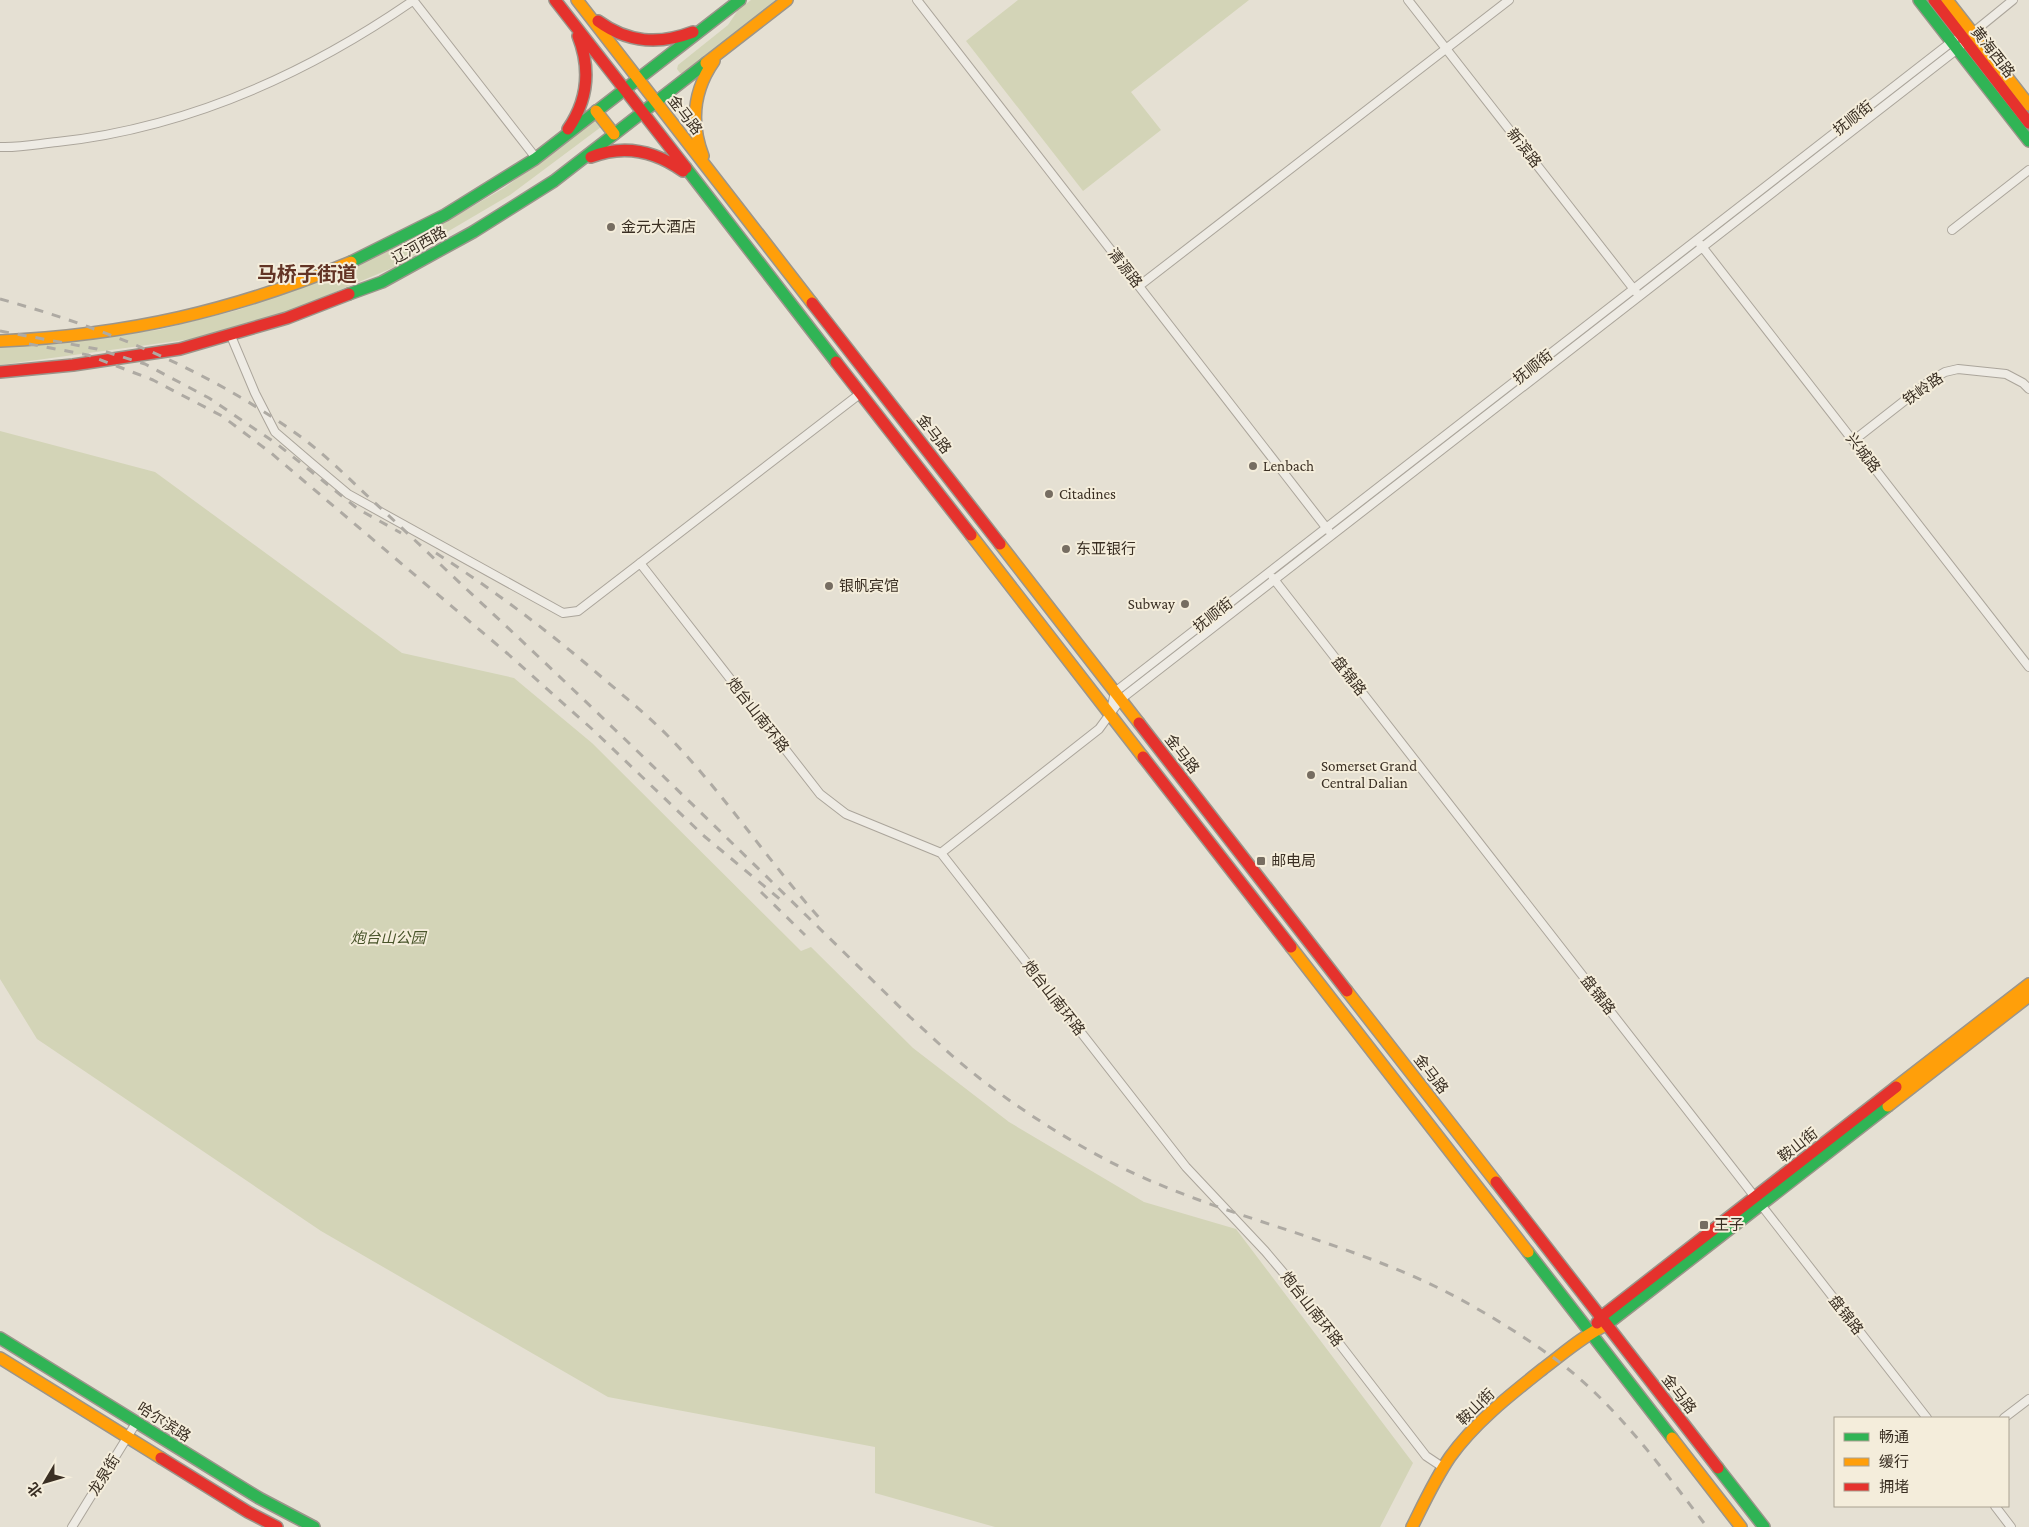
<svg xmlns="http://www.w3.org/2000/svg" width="2029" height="1527" font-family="'Crimson Pro','Noto Sans SC',serif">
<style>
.green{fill:#d3d4b7}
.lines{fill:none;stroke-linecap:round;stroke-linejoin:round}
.street-casing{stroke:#aba59b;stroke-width:10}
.fast-casing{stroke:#9b958b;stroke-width:14}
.slow-casing{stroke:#9b958b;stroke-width:14}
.jam-casing{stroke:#9b958b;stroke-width:14}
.street{stroke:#eeebe4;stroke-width:8}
.fast{stroke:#30b455;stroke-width:11}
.slow{stroke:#ff9f0a;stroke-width:11}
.jam{stroke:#e5322d;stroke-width:11}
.rail{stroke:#aeaaa3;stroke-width:3;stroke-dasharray:9 9;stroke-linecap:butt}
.poi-dot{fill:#766d61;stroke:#f4eddb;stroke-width:2}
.labels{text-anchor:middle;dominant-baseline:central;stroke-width:4;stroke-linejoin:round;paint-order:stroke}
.street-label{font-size:15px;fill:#3a2f23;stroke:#f4eddb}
.poi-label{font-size:15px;fill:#3a2f23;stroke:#f4eddb;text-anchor:start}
.park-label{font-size:15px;font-style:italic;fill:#49552b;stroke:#f4eddb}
.district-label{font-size:20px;font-weight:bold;fill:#633425;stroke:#f4eddb}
</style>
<rect width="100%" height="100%" fill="#e5e0d3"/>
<path class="green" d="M751,0H779L685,73H680L677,69L678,65L728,25L738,10Z
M1018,0H1249L1131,92L1161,130L1083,191L966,41Z
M596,120H599L602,124L601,127L510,195L425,245L409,261L285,313L199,338L0,365V347L158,330L238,310L339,274L421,236L504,188Z
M0,431L155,472L402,653L514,678L592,743L801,951L811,947L913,1048L1009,1122L1144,1202L1236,1229L1413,1463L1380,1527H995L875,1493V1447L608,1397L321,1231L37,1039L0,979Z"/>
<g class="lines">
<defs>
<path id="street" d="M413,0L536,158
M917,0L1328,530
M1408,0L1636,292
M1970,35L2013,0
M0,147C19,148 38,144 57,142C187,128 307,74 414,0
M1952,230L2029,170
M1700,244L2029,667
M1139,286L1509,0
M231,336L255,393L275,432L310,462L348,494L563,613L578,611L861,393
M1853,441L1931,380L1945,372L1958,369L2006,374L2023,383L2029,389
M640,563L820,794L846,814L941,853L1186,1167L1265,1251L1298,1290L1426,1456L1444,1468
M1273,578L1927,1418
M1111,710L1115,692L1954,40
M941,853L1099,729L1121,699L1960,47
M2004,1418L2029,1399
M1995,1506L2011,1527
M72,1527L136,1423"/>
<path id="fast" d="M1919,0L2029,141
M686,168L836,362
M351,262L445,215L535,159L740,0
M349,294L382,282L473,232L554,181L706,63
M1528,1252L1672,1438
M1606,1325L1888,1106
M0,1338L259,1498L314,1527
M1718,1468L1764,1527"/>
<path id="slow" d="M577,0L812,303
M1947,0L2029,105
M706,63L787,0
M596,111L614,134
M703,156C690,122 693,91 714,61
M0,341C129,335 232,311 351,262
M971,535L1143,757
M1000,544L1139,723
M1291,947L1528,1252
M1347,991L1496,1182
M1896,1087L2029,984
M1888,1106L2029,996
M0,1358L161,1458
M1672,1438L1741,1527
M1412,1527C1424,1503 1435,1479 1450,1457C1475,1422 1510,1395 1544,1368C1564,1353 1583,1336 1606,1325"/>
<path id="jam" d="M555,0L686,168
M1934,0L2029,123
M598,21C628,43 659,45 693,32
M568,129C588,100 591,69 578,36
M591,157C624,144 655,151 683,171
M812,303L1000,544
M836,362L971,535
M0,372L73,365L180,349L287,318L349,294
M1139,723L1347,991
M1143,757L1291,947
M1496,1182L1718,1468
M1597,1323L1601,1317L1896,1087
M161,1458L248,1512L277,1527"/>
</defs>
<use href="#street" class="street-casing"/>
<use href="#fast" class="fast-casing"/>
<use href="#slow" class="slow-casing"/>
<use href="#jam" class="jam-casing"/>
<use href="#street" class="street"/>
<use href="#fast" class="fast"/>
<use href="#slow" class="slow"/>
<use href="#jam" class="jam"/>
<path class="rail" d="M0,299C105,328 204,368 294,432C323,452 348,478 374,502C413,538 451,575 490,611C632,744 771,881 910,1017C929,1034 948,1053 968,1069C1021,1112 1094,1158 1158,1184C1232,1215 1311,1235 1386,1265C1444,1287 1500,1320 1551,1356C1613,1400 1661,1467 1707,1527
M0,331L97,349L145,364L209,398L277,444L358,509L401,533
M29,344L88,355L153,380L222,416L271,453L508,654L592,729L704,836L781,900
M436,553C495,591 551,633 605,680C626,698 647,715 667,735C724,793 769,863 824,923
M761,892L805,935"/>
</g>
<g class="poi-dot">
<circle cx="611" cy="227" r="5"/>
<circle cx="1253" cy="466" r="5"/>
<circle cx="1049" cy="494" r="5"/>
<circle cx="1066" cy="549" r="5"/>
<circle cx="829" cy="586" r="5"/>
<circle cx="1185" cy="604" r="5"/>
<circle cx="1311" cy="775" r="5"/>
<rect x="1256" y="856" width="10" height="10" rx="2.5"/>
<rect x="1699" y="1220" width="10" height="10" rx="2.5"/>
</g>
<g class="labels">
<g class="street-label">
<text transform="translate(1993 52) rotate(52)">黄海西路</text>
<text transform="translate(685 115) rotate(52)">金马路</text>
<text transform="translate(1853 118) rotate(-38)">抚顺街</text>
<text transform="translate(1524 148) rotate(52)">新滨路</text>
<text transform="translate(419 245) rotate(-29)">辽河西路</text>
<text transform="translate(1125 268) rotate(52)">清源路</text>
<text transform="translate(1533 367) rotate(-38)">抚顺街</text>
<text transform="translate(1923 389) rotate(-35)">铁岭路</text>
<text transform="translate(934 434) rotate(52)">金马路</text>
<text transform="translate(1863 453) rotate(52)">兴城路</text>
<text transform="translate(1213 615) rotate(-38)">抚顺街</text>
<text transform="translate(1349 676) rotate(52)">盘锦路</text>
<text transform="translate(758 715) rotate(52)">炮台山南环路</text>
<text transform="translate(1182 754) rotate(52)">金马路</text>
<text transform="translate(1598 995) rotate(52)">盘锦路</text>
<text transform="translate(1054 998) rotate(52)">炮台山南环路</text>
<text transform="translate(1431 1074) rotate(52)">金马路</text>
<text transform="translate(1798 1145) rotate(-38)">鞍山街</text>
<text transform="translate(1312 1309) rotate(52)">炮台山南环路</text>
<text transform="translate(1846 1315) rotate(52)">盘锦路</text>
<text transform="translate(1679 1394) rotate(52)">金马路</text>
<text transform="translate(1476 1407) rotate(-44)">鞍山街</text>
<text transform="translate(164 1422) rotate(32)">哈尔滨路</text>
<text transform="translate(104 1475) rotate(-58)">龙泉街</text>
</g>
<g class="poi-label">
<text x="621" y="227">金元大酒店</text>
<text x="1263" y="466">Lenbach</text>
<text x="1059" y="494">Citadines</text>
<text x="1076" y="549">东亚银行</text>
<text x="839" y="586">银帆宾馆</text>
<text x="1175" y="604" text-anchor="end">Subway</text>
<text x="1321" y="766">Somerset Grand<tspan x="1321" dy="17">Central Dalian</tspan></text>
<text x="1271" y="861">邮电局</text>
<text x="1714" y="1225">王子</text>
</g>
<g class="park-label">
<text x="388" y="938">炮台山公园</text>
</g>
<g class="district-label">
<text x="307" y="274">马桥子街道</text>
</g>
</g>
<rect x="1834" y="1417" width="175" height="90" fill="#f4eddb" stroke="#aaa191"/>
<rect x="1844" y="1433" width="25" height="8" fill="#30b455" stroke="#aaa191"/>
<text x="1879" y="1442" font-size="15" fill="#3a2f23">畅通</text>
<rect x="1844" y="1458" width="25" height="8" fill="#ff9f0a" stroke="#aaa191"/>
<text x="1879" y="1467" font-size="15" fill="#3a2f23">缓行</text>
<rect x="1844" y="1483" width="25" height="8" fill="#e5322d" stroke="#aaa191"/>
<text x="1879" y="1492" font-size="15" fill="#3a2f23">拥堵</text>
<g transform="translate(45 1482) rotate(232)" stroke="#f4eddb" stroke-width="4" paint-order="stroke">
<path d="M0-4L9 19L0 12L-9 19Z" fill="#3a2f23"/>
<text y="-8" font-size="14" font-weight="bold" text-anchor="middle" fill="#3a2f23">北</text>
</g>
</svg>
